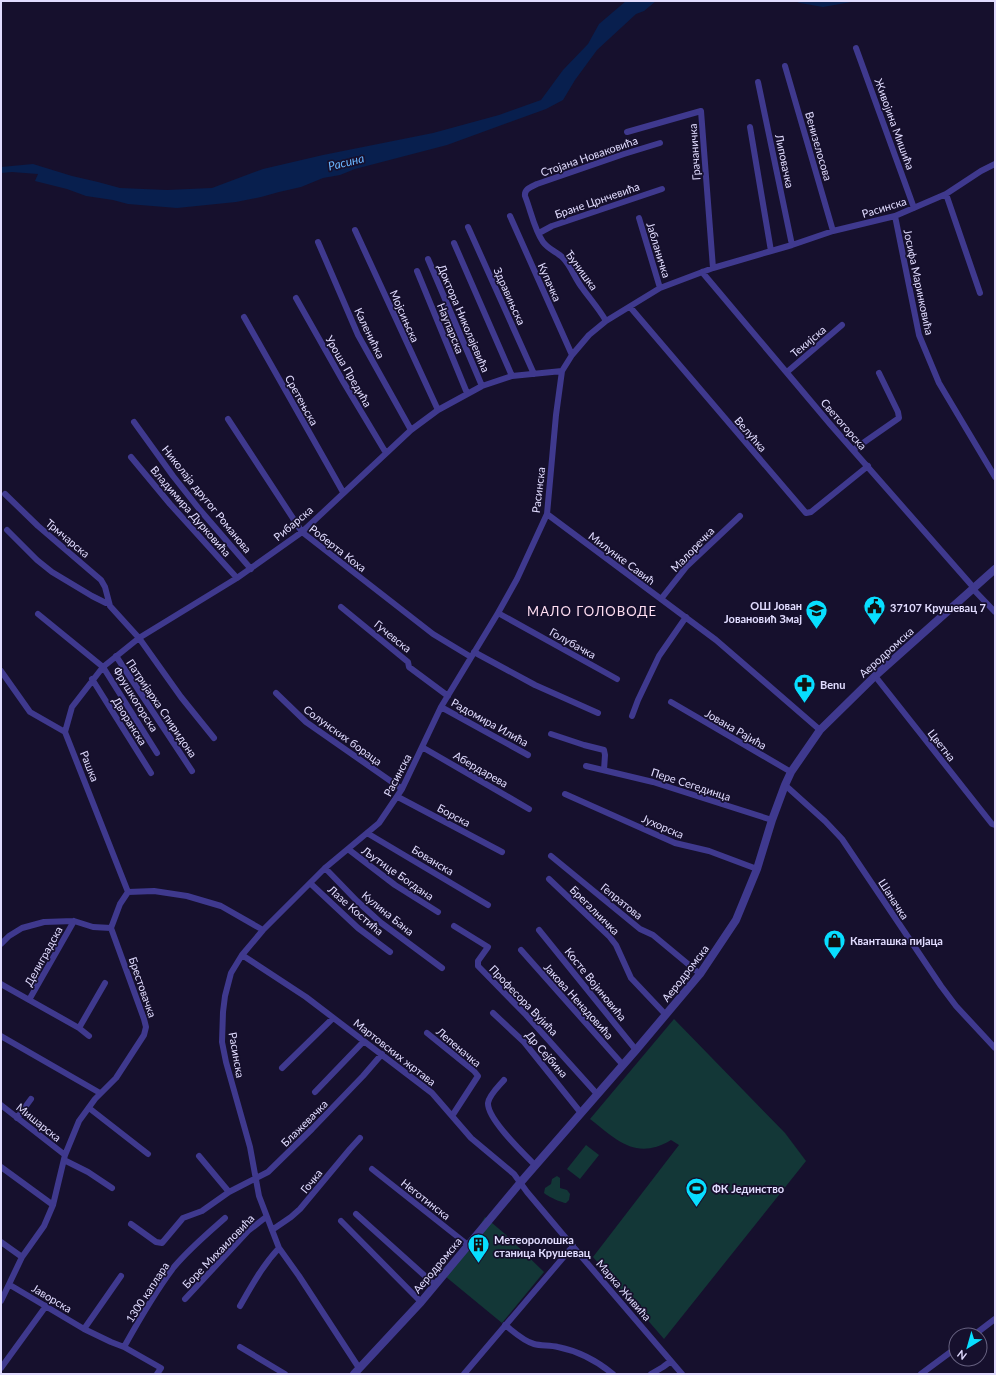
<svg xmlns="http://www.w3.org/2000/svg" width="996" height="1375" font-family="Lato,sans-serif">
<style>
.green{fill:#133737}
.water{fill:#081f4e}
.lines{fill:none;stroke-linecap:round;stroke-linejoin:round}
.minor{stroke:#3f398e;stroke-width:6}
.tertiary{stroke:#3f398e;stroke-width:8}
.labels{text-anchor:middle;dominant-baseline:central;stroke-width:3.5;stroke-linejoin:round;paint-order:stroke}
.street-label{font-size:11px;fill:#e1dcff;stroke:#16102d}
.poi-label{font-size:11px;font-weight:bold;fill:#e1dcff;stroke:#16102d;text-anchor:start}
.water-label{font-size:12px;font-style:italic;fill:#6ab5ff;stroke:#16102d}
.quarter-label{font-size:13px;letter-spacing:1px;fill:#ffdef2;stroke:#16102d}
</style>
<rect width="100%" height="100%" fill="#16102d"/>
<path class="green" d="M674,1019L785,1133L806,1161L664,1339L593,1257L679,1145L671,1140C636,1161 617,1140 590,1119Z
M586,1145L599,1155L580,1179L567,1169Z
M557,1176L560,1178V1188L567,1190L570,1194L569,1200L566,1203C562,1203 547,1196 544,1193L545,1188L551,1184L552,1179Z
M485,1217L505,1234L544,1272L502,1323L440,1272L468,1245Z"/>
<path class="water" d="M626,1H656L644,11L636,14L597,50L575,80L563,100L546,109L447,145L355,169L340,175L323,178L301,187L279,192L261,197L236,202L177,208L128,204L113,200L86,196L67,189L35,181L38,174L12,172L1,173V167L33,164L72,176L98,182L120,188L167,190L212,188L263,169L323,155L433,133L499,115L541,100L563,70L588,44L599,24Z
M794,1H857L823,7L800,3Z"/>
<g class="lines">
<path class="minor" d="M856,48L914,208
M785,66L833,231
M758,82L792,245
M750,127L771,251
M627,132L701,111L713,268
M946,194L980,293
M510,216L572,355
M895,216L919,335L939,383L995,477
M639,218L660,288
M468,227L534,374
M355,230L438,410
M539,233L552,226L662,189
M318,242L358,335L411,430
M454,243L512,376
M428,259L482,386
M417,271L467,393
M702,272L830,424L974,588
M296,298L344,383L386,453
M630,307L806,513L811,512L868,466
M244,317L343,492
M606,321C599,309 591,300 583,289C575,279 571,266 563,258C557,252 548,249 543,242C534,229 531,211 525,196C524,189 531,187 537,184L624,154L660,143
M787,372L842,325
M228,419L302,532L433,634L471,657
M134,422L173,476L200,510L251,569
M853,450L899,418L898,412L879,373
M131,457L170,504L237,578
M5,494L38,526L101,580L105,587L110,606L139,638L181,697L214,738
M547,514L716,640L820,730
M7,530L37,560L52,572L92,596L106,603H109
M973,589L995,612
M661,599L687,566L740,516
M341,607L408,662L409,667L448,696
M498,613L617,679
M38,614L103,667L157,753
M474,652L535,685L598,713
M116,656L192,771
M1,671L30,712L65,732L128,892
M875,676L992,824L995,825
M92,679L151,773
M276,693L306,722L402,789
M671,702L791,772
M441,707L528,755
M632,716L638,700L659,656L686,617
M65,732L72,707L103,667L139,638L237,578L302,532L411,430L438,410L482,386L512,376L562,371
M551,734L584,745L604,750L605,755L604,770
M422,747L529,809
M586,766L653,782L772,820
M785,785L825,821L842,839L941,986L956,1006L995,1048
M565,794L675,843L709,851L757,869
M398,797L502,852
M367,833L488,905
M348,849L395,885L438,912
M551,856L640,929L653,935L700,974
M325,868L357,901L380,922L442,968
M549,879L609,936L616,945L631,978L666,1015
M310,883L358,928L390,952
M454,926L488,947L478,961V966L526,1015L597,1094
M111,928L120,904L128,892L154,891L187,896L221,906L263,930
M539,930L636,1050
M1,944L9,936L22,928L44,922L74,921L93,927L111,928
M521,950L623,1065
M242,955L306,997L432,1093L471,1138L514,1174L527,1192L581,1256L682,1374
M1,984L79,1028L89,1036
M29,1000L74,921
M493,1013L524,1042L581,1113
M79,1028L105,983
M427,1033L474,1071L478,1076L452,1116
M1,1036L100,1093
M282,1068L333,1018
M504,1080C499,1086 489,1095 488,1103C487,1119 524,1154 535,1165
M315,1092L364,1041
M1,1105L65,1155
M89,1108L148,1154
M17,1118L31,1099
M199,1156L229,1192
M64,1160L88,1172L112,1188
M1,1167L53,1205
M372,1169L468,1245
M356,1214L435,1285
M341,1221L421,1302
M131,1224L156,1242L162,1243L183,1218L202,1211L229,1192L268,1172L312,1129L363,1076L382,1054
M272,1230L291,1217L300,1209L350,1149L360,1138
M1,1242L22,1257
M10,1285L84,1329L111,1342L124,1347L161,1368L157,1374
M185,1299L248,1231L266,1217
M1,1301L22,1257L44,1226L53,1205L65,1155L79,1121L95,1099L116,1078L144,1035L146,1027L144,1019L111,928
M240,1306C252,1285 263,1265 279,1248
M505,1325C514,1332 523,1341 534,1344C541,1346 550,1345 558,1347C578,1351 597,1361 613,1374
M84,1329L121,1276
M974,1335L995,1319
M124,1347C139,1320 155,1292 174,1267C189,1249 208,1233 225,1218
M240,1347L285,1374
M1,1368L46,1306
M359,1368L299,1276L279,1248L259,1196L250,1147L226,1062L222,1042L223,1012L225,996L231,973L242,955L263,930L325,868L379,823L402,789L441,707L498,613L517,579L547,514L556,415L562,371L572,355L589,335L606,321L660,288L713,268L792,245L833,231L895,216L946,194L981,171L995,164
M464,1374L573,1246
M651,1374L663,1367L671,1361
M921,1374L956,1348"/>
<path class="tertiary" d="M354,1374L421,1302L520,1183L636,1050L700,974L736,920L757,869L772,820L785,785L791,772L820,730L875,676L995,569"/>
</g>
<defs>
<symbol id="civic-pin" viewBox="-11 -11 22 30"><path d="M0 17L-7.5 6A9.5 9.5 0 1 1 7.5 6Z" fill="#08deff" stroke="#16102d"/><path d="M-.6-6.5H3V-4.5H.6V-3L4-1V1h2V6H-6V1h2V-1L-.6-3ZM-1.2 2.5V6h2.4V2.5Z" fill="#111"/></symbol>
<symbol id="school-pin" viewBox="-11 -11 22 30"><path d="M0 17L-7.5 6A9.5 9.5 0 1 1 7.5 6Z" fill="#08deff" stroke="#16102d"/><path d="M0-5L7-2L0 1L-7-2ZM-4 1L0 2.5L4 1V4Q0 6-4 4Z" fill="#111"/></symbol>
<symbol id="pharmacy-pin" viewBox="-11 -11 22 30"><path d="M0 17L-7.5 6A9.5 9.5 0 1 1 7.5 6Z" fill="#08deff" stroke="#16102d"/><path d="M-2-6h4v4h4v4h-4v4h-4v-4h-4v-4h4Z" fill="#111"/></symbol>
<symbol id="shop-pin" viewBox="-11 -11 22 30"><path d="M0 17L-7.5 6A9.5 9.5 0 1 1 7.5 6Z" fill="#08deff" stroke="#16102d"/><path d="M-5-2.5h2.3a2.7 3.5 0 0 1 5.4 0H5L5.5 6h-11ZM-1.5-2.5h3a1.5 2.3 0 0 0-3 0Z" fill="#111"/></symbol>
<symbol id="stadium-pin" viewBox="-11 -11 22 30"><path d="M0 17L-7.5 6A9.5 9.5 0 1 1 7.5 6Z" fill="#08deff" stroke="#16102d"/><path d="M0-5a6.5 5 0 1 0 0 10a6.5 5 0 1 0 0-10ZM-3.5-1.8h7v3.6h-7Z" fill="#111"/></symbol>
<symbol id="building-pin" viewBox="-11 -11 22 30"><path d="M0 17L-7.5 6A9.5 9.5 0 1 1 7.5 6Z" fill="#08deff" stroke="#16102d"/><path d="M-4-6H4V6H1V3H-1V6H-4ZM-2.5-4.3h1.7v1.8h-1.7ZM.8-4.3h1.7v1.8H.8ZM-2.5-1h1.7V.8h-1.7ZM.8-1h1.7V.8H.8Z" fill="#111"/></symbol>
</defs>
<g fill-rule="evenodd">
<use href="#civic-pin" x="862" y="594" width="25" height="34"/>
<use href="#school-pin" x="804" y="598" width="25" height="34"/>
<use href="#pharmacy-pin" x="792" y="672" width="25" height="34"/>
<use href="#shop-pin" x="822" y="928" width="25" height="34"/>
<use href="#stadium-pin" x="684" y="1176" width="25" height="34"/>
<use href="#building-pin" x="466" y="1232" width="25" height="34"/>
</g>
<g class="labels">
<g class="street-label">
<text transform="translate(895 124) rotate(70)">Живојина Мишића</text>
<text transform="translate(819 146) rotate(74)">Венизелосова</text>
<text transform="translate(694 152) rotate(-94)">Грачаничка</text>
<text transform="translate(589 156) rotate(-19)">Стојана Новаковића</text>
<text transform="translate(785 161) rotate(78)">Липовачка</text>
<text transform="translate(597 200) rotate(-19)">Бране Црнчевића</text>
<text transform="translate(884 207) rotate(-17)">Расинска</text>
<text transform="translate(659 250) rotate(73)">Јабланичка</text>
<text transform="translate(582 270) rotate(54)">Ђунишка</text>
<text transform="translate(550 282) rotate(66)">Купачка</text>
<text transform="translate(919 282) rotate(78)">Јосифа Маринковића</text>
<text transform="translate(510 296) rotate(66)">Здравињска</text>
<text transform="translate(405 316) rotate(66)">Мојсињска</text>
<text transform="translate(464 318) rotate(67)">Доктора Николајевића</text>
<text transform="translate(451 328) rotate(68)">Наупарска</text>
<text transform="translate(370 333) rotate(64)">Каленићка</text>
<text transform="translate(808 341) rotate(-40)">Текијска</text>
<text transform="translate(349 371) rotate(60)">Уроша Предића</text>
<text transform="translate(302 400) rotate(61)">Сретењска</text>
<text transform="translate(844 424) rotate(49)">Светогорска</text>
<text transform="translate(751 434) rotate(49)">Велућка</text>
<text transform="translate(538 490) rotate(-83)">Расинска</text>
<text transform="translate(207 499) rotate(51)">Николаја другог Романова</text>
<text transform="translate(191 511) rotate(49)">Владимира Дурковића</text>
<text transform="translate(293 523) rotate(-40)">Рибарска</text>
<text transform="translate(68 538) rotate(40)">Трмчарска</text>
<text transform="translate(338 548) rotate(38)">Роберта Коха</text>
<text transform="translate(692 549) rotate(-46)">Малоречка</text>
<text transform="translate(622 558) rotate(37)">Милунке Савић</text>
<text transform="translate(393 636) rotate(39)">Гучевска</text>
<text transform="translate(573 643) rotate(29)">Голубачка</text>
<text transform="translate(886 652) rotate(-42)">Аеродромска</text>
<text transform="translate(136 699) rotate(58)">Фрушкогорска</text>
<text transform="translate(162 708) rotate(56)">Патријарха Спиридона</text>
<text transform="translate(130 721) rotate(58)">Дворанска</text>
<text transform="translate(490 722) rotate(29)">Радомира Илића</text>
<text transform="translate(736 729) rotate(30)">Јована Рајића</text>
<text transform="translate(343 735) rotate(36)">Солунских бораца</text>
<text transform="translate(942 745) rotate(52)">Цветна</text>
<text transform="translate(90 766) rotate(68)">Рашка</text>
<text transform="translate(481 769) rotate(30)">Абердарева</text>
<text transform="translate(397 775) rotate(-62)">Расинска</text>
<text transform="translate(691 784) rotate(18)">Пере Сегединца</text>
<text transform="translate(454 815) rotate(28)">Борска</text>
<text transform="translate(663 826) rotate(23)">Јухорска</text>
<text transform="translate(433 860) rotate(31)">Бованска</text>
<text transform="translate(398 873) rotate(35)">Љутице Богдана</text>
<text transform="translate(894 899) rotate(57)">Шаначка</text>
<text transform="translate(622 901) rotate(39)">Гепратова</text>
<text transform="translate(356 910) rotate(41)">Лазе Костића</text>
<text transform="translate(595 910) rotate(45)">Брегалничка</text>
<text transform="translate(388 913) rotate(39)">Кулина Бана</text>
<text transform="translate(43 956) rotate(-61)">Делиградска</text>
<text transform="translate(685 973) rotate(-52)">Аеродромска</text>
<text transform="translate(596 984) rotate(51)">Косте Војиновића</text>
<text transform="translate(143 987) rotate(71)">Брестовачка</text>
<text transform="translate(524 1000) rotate(46)">Професора Вујића</text>
<text transform="translate(579 1001) rotate(48)">Јакова Ненадовића</text>
<text transform="translate(459 1047) rotate(40)">Лепеначка</text>
<text transform="translate(395 1052) rotate(38)">Мартовских жртава</text>
<text transform="translate(547 1054) rotate(49)">Др Сејбина</text>
<text transform="translate(237 1055) rotate(80)">Расинска</text>
<text transform="translate(39 1122) rotate(39)">Мишарска</text>
<text transform="translate(304 1123) rotate(-45)">Блажевачка</text>
<text transform="translate(311 1181) rotate(-51)">Гочка</text>
<text transform="translate(426 1199) rotate(38)">Неготинска</text>
<text transform="translate(218 1251) rotate(-46)">Боре Михаиловића</text>
<text transform="translate(437 1265) rotate(-50)">Аеродромска</text>
<text transform="translate(624 1290) rotate(49)">Марка Живића</text>
<text transform="translate(147 1292) rotate(-57)">1300 каплара</text>
<text transform="translate(52 1298) rotate(31)">Јаворска</text>
</g>
<g class="poi-label">
<text x="802" y="605" text-anchor="end">ОШ Јован<tspan x="802" dy="13">Јовановић Змај</tspan></text>
<text x="890" y="607">37107 Крушевац 7</text>
<text x="820" y="684">Benu</text>
<text x="850" y="940">Кванташка пијаца</text>
<text x="712" y="1188">ФК Јединство</text>
<text x="494" y="1239">Метеоролошка<tspan x="494" dy="13">станица Крушевац</tspan></text>
</g>
<g class="water-label">
<text transform="translate(346 162) rotate(-14)">Расина</text>
</g>
<g class="quarter-label">
<text x="592" y="611">МАЛО ГОЛОВОДЕ</text>
</g>
</g>
<rect width="996" height="1375" fill="none" stroke="#e1dcff" stroke-width="4"/>
<g transform="translate(968 1347) rotate(217)"><circle r="19" fill="#16102d" stroke="#676281"/>
<path d="M0-3L7 15L0 10L-7 15Z" fill="#08deff"/>
<text y="-6" font-size="11" font-weight="bold" text-anchor="middle" fill="#e1dcff">N</text>
</g>
</svg>
